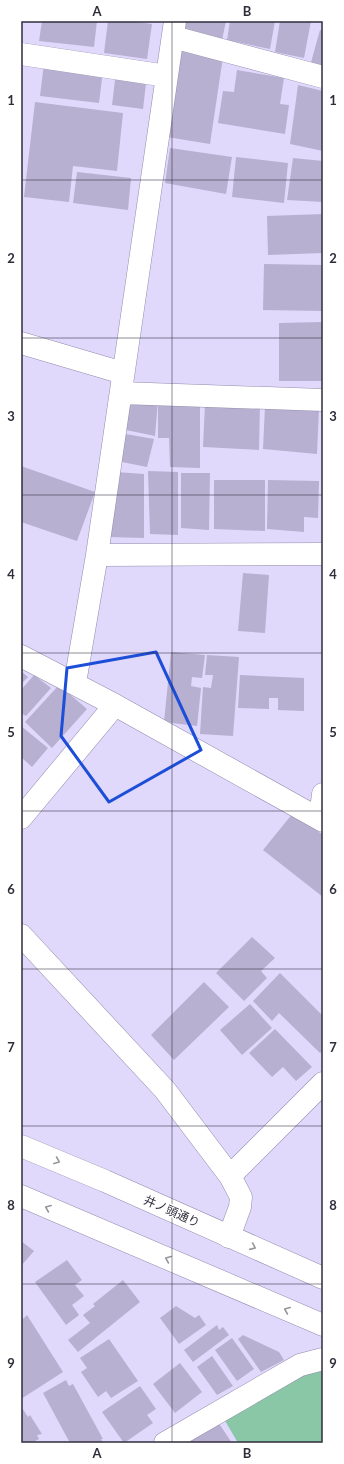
<svg xmlns="http://www.w3.org/2000/svg" width="344" height="1464" font-family="Lato,'Noto Sans JP',sans-serif">
<style>
.green{fill:#89c7a6}
.building{fill:#b7b0d1}
.lines{fill:none;stroke-linecap:round;stroke-linejoin:round}
.minor-casing{stroke:#938cac;stroke-width:23}
.major-casing{stroke:#938cac;stroke-width:23}
.minor{stroke:#fff;stroke-width:22}
.major{stroke:#fff;stroke-width:22}
.oneway{stroke:#98969d}
.marked{fill:none;stroke:#1d4ed8;stroke-width:3;stroke-linejoin:round}
.grid{fill:none;stroke:#302d3b;stroke-width:1;stroke-opacity:0.55}
.labels{text-anchor:middle;dominant-baseline:central;stroke-width:3;stroke-linejoin:round;paint-order:stroke}
.street-label{font-size:12px;fill:#302d3b;stroke:#fff}
.neatline{fill:none;stroke:#302d3b;stroke-width:1.5}
.grid-label{font-size:13px;text-anchor:middle;font-weight:bold;fill:#302d3b}
</style>
<rect width="100%" height="100%" fill="#e0d9fc"/>
<path class="green" d="M323,1364V1443H238L224,1419Z"/>
<path class="building" d="M42,21H97L94,47L39,41Z
M108,21H130L152,24L147,59L104,53Z
M181,21H226L222,40L180,32Z
M230,21H275L270,49L227,40Z
M280,21H311L304,58L275,52Z
M320,30L323,31V70L310,66Z
M181,50L223,57L210,144L167,137Z
M44,63L103,70L99,103L40,96Z
M237,70L284,78L280,104L289,105L285,134L218,123L223,91L234,92Z
M116,72L147,75L143,109L112,105Z
M298,85L323,91V151L290,144Z
M35,102L123,113L117,171L73,166L69,202L24,197Z
M170,148L232,157L226,194L165,183Z
M236,157L288,163L284,203L232,197Z
M293,158L323,161V202L287,200Z
M77,172L131,178L128,210L73,203Z
M323,214V253L268,255L267,216Z
M264,264L323,265V311L263,310Z
M322,322L323,381H279V323Z
M125,398L158,400L155,436L121,429Z
M205,404H260L259,450L203,447Z
M158,406H200V468L170,467L169,438H158Z
M265,406L319,408L317,454L263,449Z
M120,433L154,439L147,467L117,461Z
M21,466L95,492L77,541L21,522Z
M148,471L178,472V535L150,534Z
M116,472L144,474V538L108,537Z
M181,473H210L209,530L181,528Z
M214,480H265V531L214,529Z
M268,480L319,481L318,518L304,517V532L267,529Z
M243,573L269,575L265,633L238,631Z
M171,652L205,655L202,678L192,677L191,686L201,688L197,726L164,722Z
M207,655L239,657L233,736L200,734L203,687L211,688L213,675H205Z
M21,671L28,677L21,684Z
M34,675L51,688L26,716L21,713V690Z
M240,675L304,678V711L278,710V698H269V709L238,708Z
M59,685L87,709L52,748L25,722Z
M21,726L48,748L32,767L21,757Z
M293,813L323,835V897L263,850Z
M252,937L275,958L261,971L267,978L244,1001L216,973Z
M280,973L323,1016V1050L320,1053L279,1013L272,1021L253,1001Z
M204,982L229,1007L174,1060L151,1035Z
M250,1004L272,1028L242,1055L220,1030Z
M275,1029L312,1067L296,1081L283,1067L272,1077L249,1053Z
M21,1241L34,1251L21,1266Z
M67,1260L82,1280L75,1285L84,1296L72,1305L79,1315L66,1325L35,1282Z
M123,1280L140,1302L78,1352L68,1340L90,1323L83,1315L95,1306L93,1304Z
M176,1306L195,1318L199,1315L206,1325L179,1344L160,1318Z
M21,1315L23,1319L27,1315L63,1372L21,1399Z
M217,1325L219,1330L223,1327L229,1335L193,1362L184,1350Z
M243,1335L279,1352L284,1360L261,1372L238,1339Z
M232,1338L254,1369L237,1381L215,1350Z
M109,1339L138,1381L111,1398L106,1391L98,1397L81,1372L87,1368L80,1358Z
M212,1356L233,1386L217,1395L197,1367Z
M180,1363L202,1392L175,1413L153,1384Z
M66,1380L69,1386L73,1384L103,1439H101L103,1443H70L43,1393Z
M140,1386L156,1409L147,1415L153,1423L124,1443L102,1412Z
M22,1408L28,1417L30,1415L42,1434L37,1435L39,1439L32,1443H21V1409Z
M218,1422L232,1443H192L190,1440Z"/>
<g class="lines">
<defs>
<path id="minor" d="M173,37L323,77
M21,54L167,76
M21,343L123,373
M121,393L323,400
M97,555L323,554
M21,656L115,705L323,821
M75,683L97,555L175,21
M21,818L115,705
M320,819L323,794
M21,935L165,1090L230,1176L241,1197L240,1207L229,1237
M230,1176L323,1083
M165,1443L300,1365L323,1359"/>
<path id="major" d="M21,1146L105,1181L323,1278
M21,1196L323,1325"/>
</defs>
<use href="#minor" class="minor-casing"/>
<use href="#major" class="major-casing"/>
<use href="#minor" class="minor"/>
<use href="#major" class="major"/>
</g>
<defs><path id="oneway-chevron" d="M-2-3.5L2.5 0L-2 3.5" fill="none" stroke-width="1.6" stroke-linecap="round" stroke-linejoin="round"/></defs>
<g class="oneway">
<use href="#oneway-chevron" transform="translate(57 1161) rotate(23)"/>
<use href="#oneway-chevron" transform="translate(48 1208) rotate(-157)"/>
<use href="#oneway-chevron" transform="translate(253 1247) rotate(24)"/>
<use href="#oneway-chevron" transform="translate(168 1259) rotate(-157)"/>
<use href="#oneway-chevron" transform="translate(287 1310) rotate(-157)"/>
</g>
<path class="marked" d="M156,652L201,750L109,802L61,736L67,668Z"/>
<path class="grid" d="M172,21V1443M21,180H323M21,338H323M21,495H323M21,653H323M21,811H323M21,969H323M21,1126H323M21,1284H323"/>
<g class="labels">
<g class="street-label">
<text transform="translate(172 1211) rotate(24)">井ノ頭通り</text>
</g>
</g>
<rect width="344" height="1464" fill="none" stroke="#ffffff" stroke-width="44"/>
<rect x="22" y="22" width="300" height="1420" class="neatline"/>
<g class="grid-label">
<text x="97" y="16">A</text>
<text x="247" y="16">B</text>
<text x="11" y="105">1</text>
<text x="333" y="105">1</text>
<text x="11" y="263">2</text>
<text x="333" y="263">2</text>
<text x="11" y="421">3</text>
<text x="333" y="421">3</text>
<text x="11" y="579">4</text>
<text x="333" y="579">4</text>
<text x="11" y="737">5</text>
<text x="333" y="737">5</text>
<text x="11" y="894">6</text>
<text x="333" y="894">6</text>
<text x="11" y="1052">7</text>
<text x="333" y="1052">7</text>
<text x="11" y="1210">8</text>
<text x="333" y="1210">8</text>
<text x="11" y="1368">9</text>
<text x="333" y="1368">9</text>
<text x="97" y="1458">A</text>
<text x="247" y="1458">B</text>
</g>
</svg>
